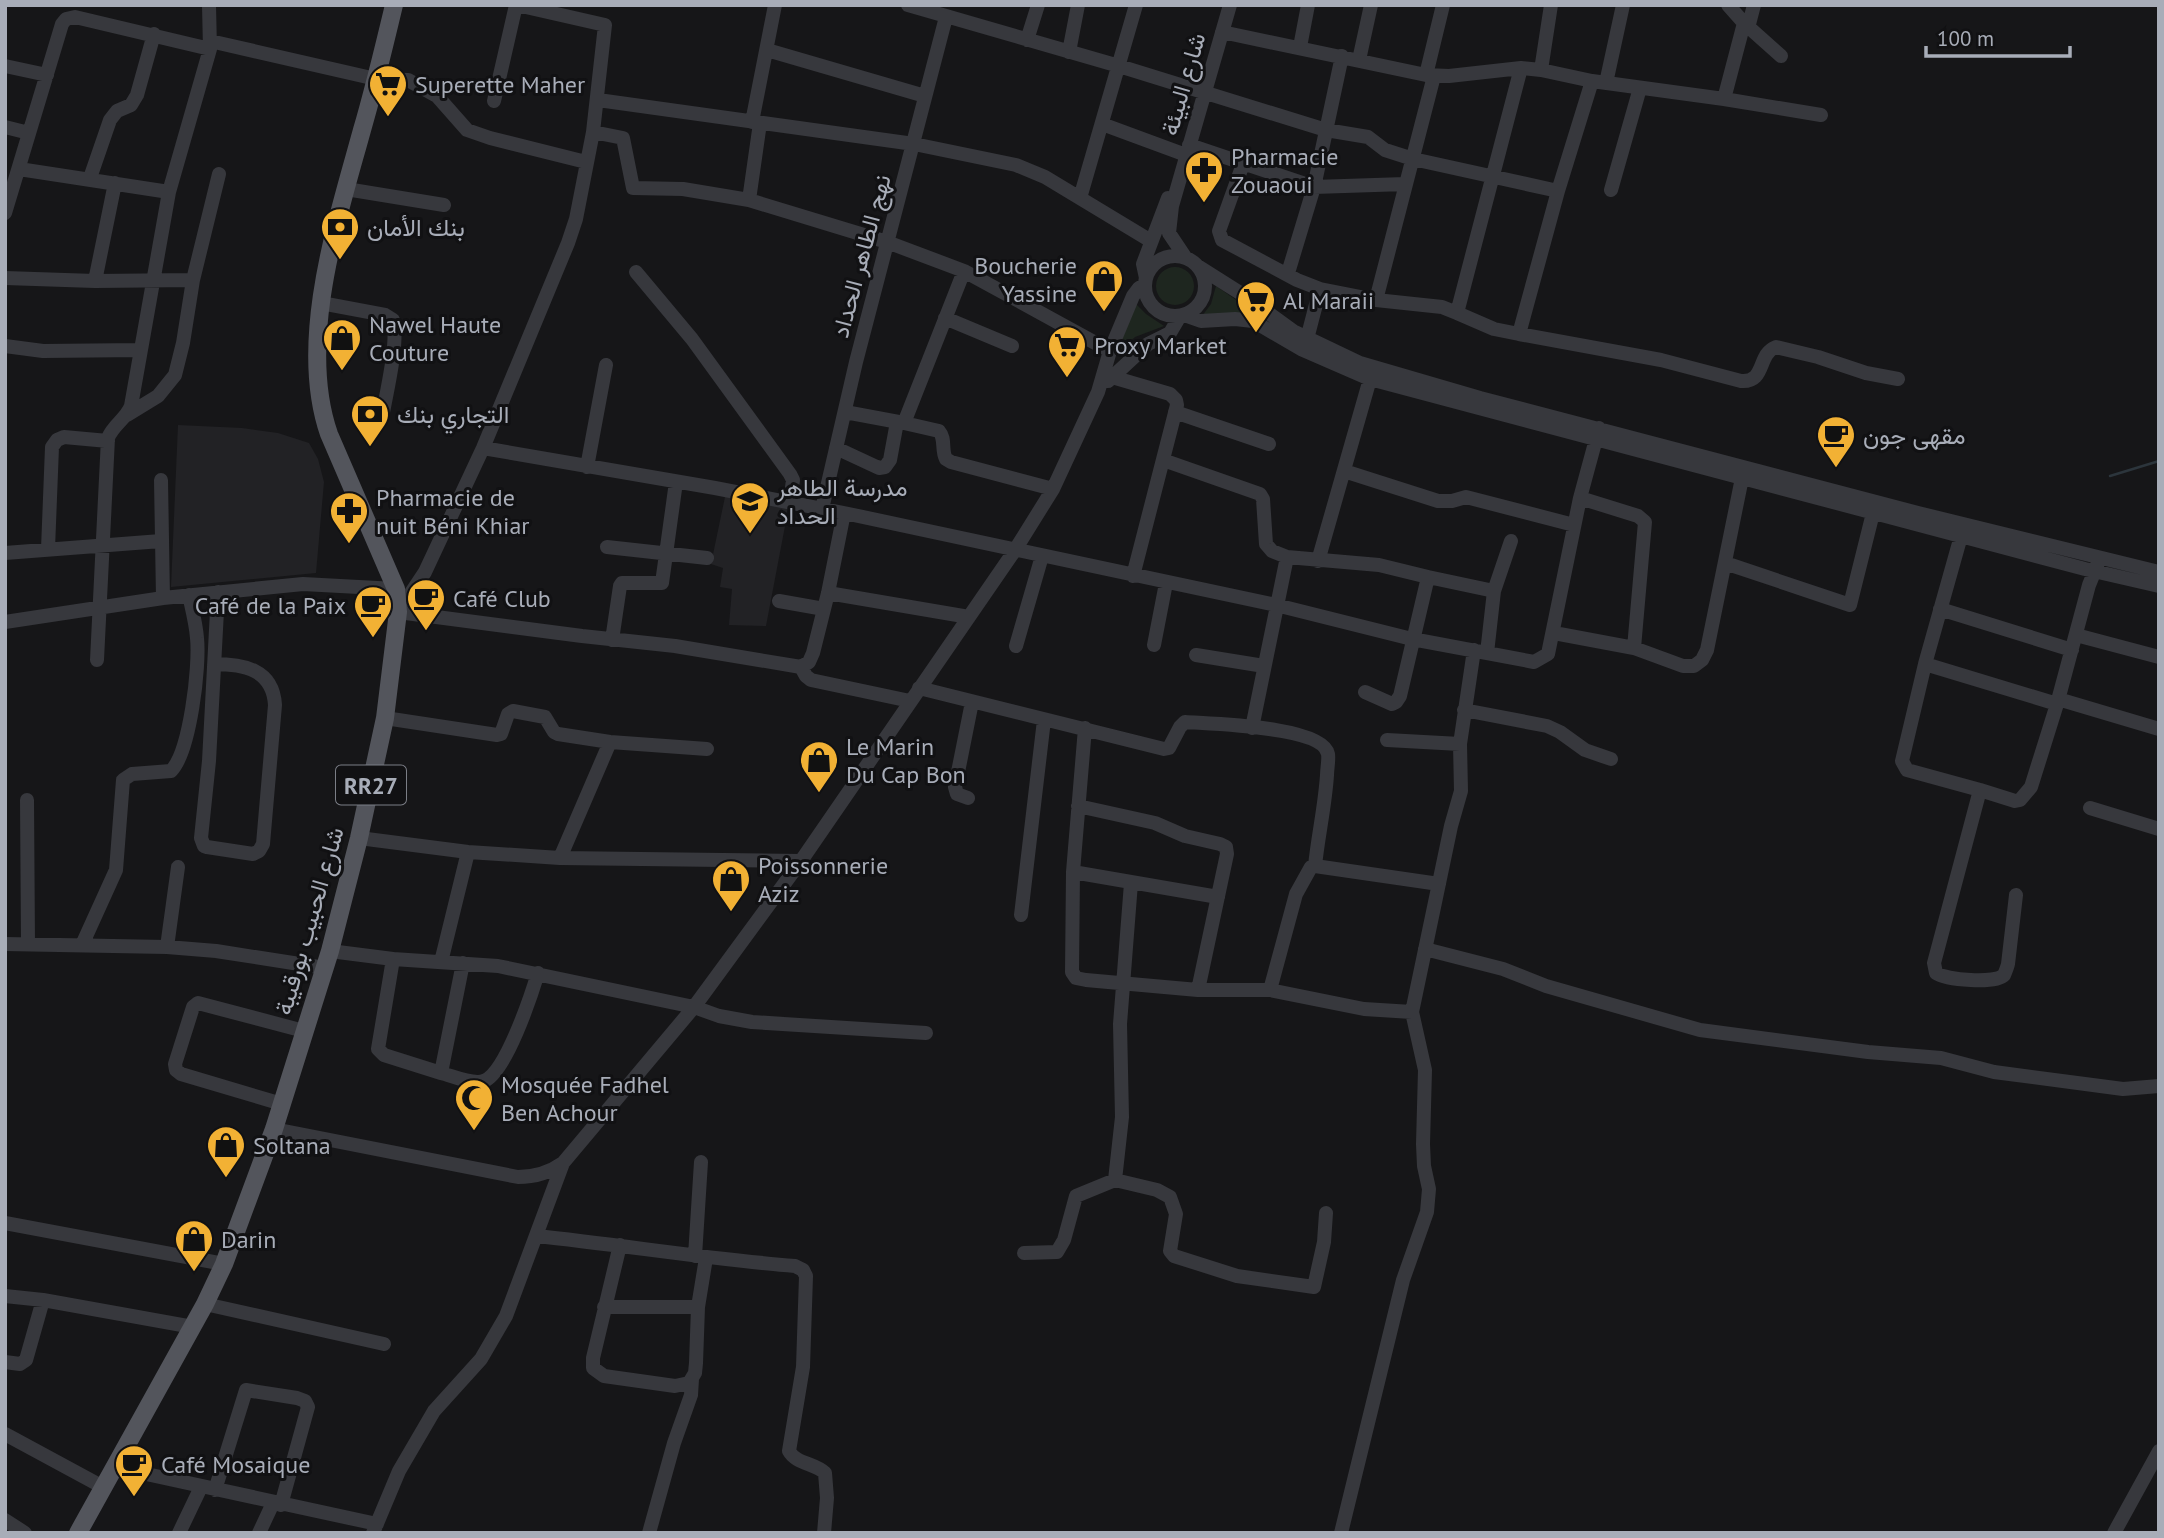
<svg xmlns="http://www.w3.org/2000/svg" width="2164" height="1538" font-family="'PT Sans',Vazirmatn,sans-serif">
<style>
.built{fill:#222225}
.green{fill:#1e261f}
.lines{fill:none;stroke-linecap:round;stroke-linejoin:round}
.stream{stroke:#2c353c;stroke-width:2.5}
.minor{stroke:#37383d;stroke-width:14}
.major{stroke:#53555c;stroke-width:18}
.labels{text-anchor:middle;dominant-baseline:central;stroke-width:6;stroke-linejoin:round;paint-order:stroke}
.shield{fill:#111113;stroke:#7b7e86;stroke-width:2}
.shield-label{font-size:23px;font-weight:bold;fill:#a8adb8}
.poi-label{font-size:24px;fill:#a8adb8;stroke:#111113;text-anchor:start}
.street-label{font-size:24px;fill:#a8adb8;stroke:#111113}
</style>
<rect width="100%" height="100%" fill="#161618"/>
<path class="built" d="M178,425L242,428L278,433L309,443L318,459L324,482L316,573L171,587Z
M726,492L789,505L766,626L729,625L732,589L720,587L723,568L711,564Z"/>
<path class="green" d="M1156 286a19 19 0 1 1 38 0a19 19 0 1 1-38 0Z
M1216,286L1256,314L1237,313L1202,316L1211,304Z
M1136,304L1146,314L1164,326L1135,337L1116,354Z"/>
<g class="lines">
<path class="stream" d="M2110,476L2159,461"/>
<path class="minor" d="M908,5L1119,66L1326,130L1368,137L1385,150L1413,159L1558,191
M1728,5L1744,23L1781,56
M1748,28L1754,5
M1222,32L1426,75L1449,76L1521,68L1541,70L1592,81L1724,99L1744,23
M1027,40L1038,5
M210,41L376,79L408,80L437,96L467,130L490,138L586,162
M1300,47L1308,5
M767,50L925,96
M1069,52L1078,5
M1342,56L1314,187L1405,184
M1359,60L1371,5
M5,66L47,75
M1541,70L1551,5
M1426,75L1443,5
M1592,81L1558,191L1519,334L1661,360L1741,381C1766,383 1757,354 1776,347L1818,357L1866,373L1898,379
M1606,83L1623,5
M1724,99L1821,115
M598,100L914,144L1016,165L1045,177L1151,241
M494,101L516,5
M752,122L775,5
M1102,124L1186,155
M5,127L29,133
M593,132L623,138L633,188L683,189L749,200L887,242L964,271L1110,351
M1189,145L1314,187L1288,273
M1243,164L1219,231L1222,240L1297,280L1320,289
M19,169L169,192
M90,178L110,120L117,111L131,105L137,95L154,34
M346,189L444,205
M1611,190L1640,88
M1080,198L1136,5
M749,200L760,123
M5,213L62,24L66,19L75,17L210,49
M1145 286a30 30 0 1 1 60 0a30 30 0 1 1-60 0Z
M1185,257L1169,233L1172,206L1230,5
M1199,267L1248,298L1293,331L1360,363L1480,398L1918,513L2159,572
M636,272L692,339L790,474L793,480L790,502
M5,278L95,281L193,280
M1146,278L1143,264L1168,198
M95,281L115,183
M1376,300L1434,76
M321,303L385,315L393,320C399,342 386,394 382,418
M1457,313L1494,329L1519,334
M1184,315L1201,321L1235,319L1253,321L1301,349L1370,379L2085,569L2159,586
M945,318L1012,346
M1307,339L1320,289L1376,300L1442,307L1457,313L1521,68
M5,346L43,351L141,350
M1112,377L1170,394L1176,400L1177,405L1133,576
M1108,381L1148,344L1170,333L1180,316
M845,412L904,423L964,271
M1175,412L1269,444
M127,415L158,396L175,375L183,343L193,280L219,174
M904,423L939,431C946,439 941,450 946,459L951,462L1053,489
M483,448L715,488L844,513L1276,605L1412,639L1534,662L1548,654L1580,498L1599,428
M836,448L879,468L885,467L890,460L897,422
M1163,460L1260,494L1263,499L1266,544L1272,551L1287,557L1379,565L1428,577L1400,696L1396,702L1392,704L1365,692
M587,467L606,365
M1344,471L1438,501H1452L1466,497L1574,525
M161,480L163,598
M1580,498L1638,516L1645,522L1634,648
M822,509L856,362L946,17
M1961,536L1925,664L1902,761L1907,770L1980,790L1934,963L1936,973C1946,980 1996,984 2004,975C2005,973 2008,965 2008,964L2016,895
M607,547L707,558
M48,549L52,447L57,440L64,437L108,441
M5,553L161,541
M1318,561L1370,379
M1725,563L1850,605L1873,513
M1428,577L1494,591L1511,541
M828,593L969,617
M779,601L824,609
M399,605L411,593L425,572L483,448L568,243L576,219L593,132L605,25L517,5
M1940,609L2072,650
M398,612L582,636L675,646L801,667L809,662L813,653L828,593L844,513
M5,622L163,598L303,584L396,589
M1554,633L1634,648L1683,666H1694L1702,660L1707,650L1742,478
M2076,635L2159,657
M612,640L620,586L622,583H662L676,482
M1154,645L1166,583
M1016,646L1042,556
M1487,653L1494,591
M1196,655L1264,666
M97,660L108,438C113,425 126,419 131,406L169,192L210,49L209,5
M214,664C243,664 273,669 275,705L263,844L259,851L253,854L207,847L204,846L201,838L209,761L218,592
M1925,664L2057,704
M801,667L806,676L811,680L910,701
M919,688L1164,749L1169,748L1180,727L1185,722C1210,724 1323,726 1328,754C1329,760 1327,769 1327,775C1325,806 1318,836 1315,866
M2058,699L2159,729
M1464,710L1547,726L1560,732L1585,750L1611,759
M385,718L497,735L501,734L508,714L513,711L545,717L554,732L558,734L610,742L707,749
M1085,728L1073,872L1072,972L1076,978L1086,980L1198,990
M1252,728L1287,557
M1387,740L1460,744
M1980,790L2015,801L2020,800L2031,787L2057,704L2089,585L2098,563
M968,798L957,794L955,787L972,702
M27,800L28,944
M1078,806L1155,823L1185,836L1220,844L1226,847L1227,854L1198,990H1270L1364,1009L1412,1012
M2090,808L2159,829
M359,838L468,852L560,858L801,861
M560,858L610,742
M1073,872L1218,897
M1021,915L1044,720
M5,944L167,947L216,951L325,968
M82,945L116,870L123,780L132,774L171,771C190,752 200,666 197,638C196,624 192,609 189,595
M167,947L178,867
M1425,949L1503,969L1546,986L1700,1030L1868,1052L1941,1058L1994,1072L2123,1089L2159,1086
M330,951L393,959L498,966L694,1007L719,1016L752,1022L926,1033
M393,959L378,1049L384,1055L441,1073L463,963
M441,962L468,852
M1270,990L1296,894L1311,867L1315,866L1439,884
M441,1073C453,1076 472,1085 484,1081C506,1072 531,996 538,973
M282,1104L181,1074L176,1070L175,1064L193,1007L198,1003L304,1031
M274,1129L518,1177C535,1177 549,1173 563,1163L694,1007L801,861L1015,550L1053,489L1098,392L1110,351L1133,296L1139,288L1145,285
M1115,1180L1122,1117L1120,1024L1131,883
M5,1223L224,1264
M536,1236C623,1245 708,1259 795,1266L803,1270L806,1276L803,1367L789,1451C796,1464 815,1463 825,1473L827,1498L824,1533
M620,1245L593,1358V1368L604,1376L675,1386L689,1383L695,1373L696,1363L698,1307L706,1258
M1024,1253L1057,1252L1064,1240L1076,1196L1115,1180L1157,1190L1170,1197L1176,1214L1170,1251L1174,1256L1237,1276L1314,1287L1324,1242L1326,1213
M695,1256L701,1162
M5,1296L43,1300L193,1327
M205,1304L384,1344
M604,1307H698
M5,1362L20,1364L26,1360L43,1300
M5,1434L103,1487
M114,1467L377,1524
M215,1490L246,1390L297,1398L305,1401L308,1407L281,1505
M5,1520L25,1533
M179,1533L201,1487
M259,1533L273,1503
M373,1533L399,1471L434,1411L481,1359L506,1316L563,1163
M649,1533L674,1443L691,1395L692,1379
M1341,1533L1403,1280L1427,1212L1429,1189L1424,1166L1423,1144L1425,1070L1412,1012L1451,826L1461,791L1460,744L1474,650
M2114,1533L2159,1451"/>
<path class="major" d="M78,1533L205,1304L224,1264L274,1129L330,951L359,838L385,718L398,612L396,589L329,434C297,342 337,221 362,130C374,89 384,47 394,5"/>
</g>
<defs>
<symbol id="supermarket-pin" viewBox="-11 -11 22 30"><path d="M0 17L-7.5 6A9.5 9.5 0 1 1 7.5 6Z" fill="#f2b134" stroke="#111113"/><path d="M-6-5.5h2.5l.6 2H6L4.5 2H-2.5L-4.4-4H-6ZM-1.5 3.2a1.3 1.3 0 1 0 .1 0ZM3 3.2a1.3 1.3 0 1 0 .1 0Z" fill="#111"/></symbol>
<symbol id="pharmacy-pin" viewBox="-11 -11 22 30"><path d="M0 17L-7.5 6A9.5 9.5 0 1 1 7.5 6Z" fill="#f2b134" stroke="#111113"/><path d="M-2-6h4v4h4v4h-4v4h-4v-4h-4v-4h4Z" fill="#111"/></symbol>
<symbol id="bank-pin" viewBox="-11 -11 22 30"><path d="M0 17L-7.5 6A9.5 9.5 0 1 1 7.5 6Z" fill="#f2b134" stroke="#111113"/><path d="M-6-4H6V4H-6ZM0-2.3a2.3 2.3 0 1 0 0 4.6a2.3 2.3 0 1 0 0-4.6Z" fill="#111"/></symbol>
<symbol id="shop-pin" viewBox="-11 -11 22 30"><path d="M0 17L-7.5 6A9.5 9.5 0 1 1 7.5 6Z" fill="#f2b134" stroke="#111113"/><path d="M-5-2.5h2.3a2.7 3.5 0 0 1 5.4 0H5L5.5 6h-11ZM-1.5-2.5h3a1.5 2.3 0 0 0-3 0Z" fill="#111"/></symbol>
<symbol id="cafe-pin" viewBox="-11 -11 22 30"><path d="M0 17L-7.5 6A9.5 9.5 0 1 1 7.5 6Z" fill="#f2b134" stroke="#111113"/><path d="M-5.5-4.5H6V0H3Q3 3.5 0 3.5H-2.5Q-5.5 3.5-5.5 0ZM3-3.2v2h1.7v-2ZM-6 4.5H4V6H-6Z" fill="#111"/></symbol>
<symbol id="school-pin" viewBox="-11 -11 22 30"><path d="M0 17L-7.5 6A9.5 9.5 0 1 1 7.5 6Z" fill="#f2b134" stroke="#111113"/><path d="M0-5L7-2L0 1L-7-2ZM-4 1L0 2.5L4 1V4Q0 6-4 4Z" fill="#111"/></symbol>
<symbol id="mosque-pin" viewBox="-11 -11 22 30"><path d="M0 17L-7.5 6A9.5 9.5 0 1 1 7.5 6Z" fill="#f2b134" stroke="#111113"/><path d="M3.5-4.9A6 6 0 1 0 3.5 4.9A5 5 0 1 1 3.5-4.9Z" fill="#111"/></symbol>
</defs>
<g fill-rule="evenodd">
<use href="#supermarket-pin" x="366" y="62" width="44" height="60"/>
<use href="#pharmacy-pin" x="1182" y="148" width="44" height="60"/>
<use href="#bank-pin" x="318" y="205" width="44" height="60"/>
<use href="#shop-pin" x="1082" y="257" width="44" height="60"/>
<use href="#supermarket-pin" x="1234" y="278" width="44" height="60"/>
<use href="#shop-pin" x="320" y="316" width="44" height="60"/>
<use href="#supermarket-pin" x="1045" y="323" width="44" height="60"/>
<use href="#bank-pin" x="348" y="392" width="44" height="60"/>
<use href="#cafe-pin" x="1814" y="413" width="44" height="60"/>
<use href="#school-pin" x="728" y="479" width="44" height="60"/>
<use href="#pharmacy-pin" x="327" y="489" width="44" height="60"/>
<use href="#cafe-pin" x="404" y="576" width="44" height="60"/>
<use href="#cafe-pin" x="351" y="583" width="44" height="60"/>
<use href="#shop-pin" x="797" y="738" width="44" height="60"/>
<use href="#shop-pin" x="709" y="857" width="44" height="60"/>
<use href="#mosque-pin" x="452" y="1076" width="44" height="60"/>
<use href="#shop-pin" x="204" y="1123" width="44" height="60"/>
<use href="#shop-pin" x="172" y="1217" width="44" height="60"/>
<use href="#cafe-pin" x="112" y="1442" width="44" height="60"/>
</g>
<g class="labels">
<rect class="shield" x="336" y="765.5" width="70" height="39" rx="5"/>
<g class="shield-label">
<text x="371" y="785">RR27</text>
</g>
<g class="poi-label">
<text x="415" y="84">Superette Maher</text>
<text x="1231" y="156">Pharmacie<tspan x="1231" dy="28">Zouaoui</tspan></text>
<text x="367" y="227">بنك الأمان</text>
<text x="1077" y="265" text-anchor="end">Boucherie<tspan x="1077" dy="28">Yassine</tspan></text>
<text x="1283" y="300">Al Maraii</text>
<text x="369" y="324">Nawel Haute<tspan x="369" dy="28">Couture</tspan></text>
<text x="1094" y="345">Proxy Market</text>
<text x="397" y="414">التجاري بنك</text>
<text x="1863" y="435">مقهى جون</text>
<text x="777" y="487">مدرسة الطاهر<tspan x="777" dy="28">الحداد</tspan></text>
<text x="376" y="497">Pharmacie de<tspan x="376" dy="28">nuit Béni Khiar</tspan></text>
<text x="453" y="598">Café Club</text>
<text x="346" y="605" text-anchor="end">Café de la Paix</text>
<text x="846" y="746">Le Marin<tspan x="846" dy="28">Du Cap Bon</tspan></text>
<text x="758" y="865">Poissonnerie<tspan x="758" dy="28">Aziz</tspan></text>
<text x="501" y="1084">Mosquée Fadhel<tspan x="501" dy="28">Ben Achour</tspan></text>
<text x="253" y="1145">Soltana</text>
<text x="221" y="1239">Darin</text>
<text x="161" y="1464">Café Mosaique</text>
</g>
<g class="street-label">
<text transform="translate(1183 84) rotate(-74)">شارع البيئة</text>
<text transform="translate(861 256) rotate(-75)">نهج الطاهر الحداد</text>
<text transform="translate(309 921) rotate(-74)">شارع الحبيب بورقيبة</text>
</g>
</g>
<rect width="2164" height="1538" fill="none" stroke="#a8adb8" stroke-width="14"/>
<path d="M1926 46v10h144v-10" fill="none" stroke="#a8adb8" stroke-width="3.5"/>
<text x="1937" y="46" font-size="21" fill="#a8adb8" stroke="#111113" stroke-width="5" paint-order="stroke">100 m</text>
</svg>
